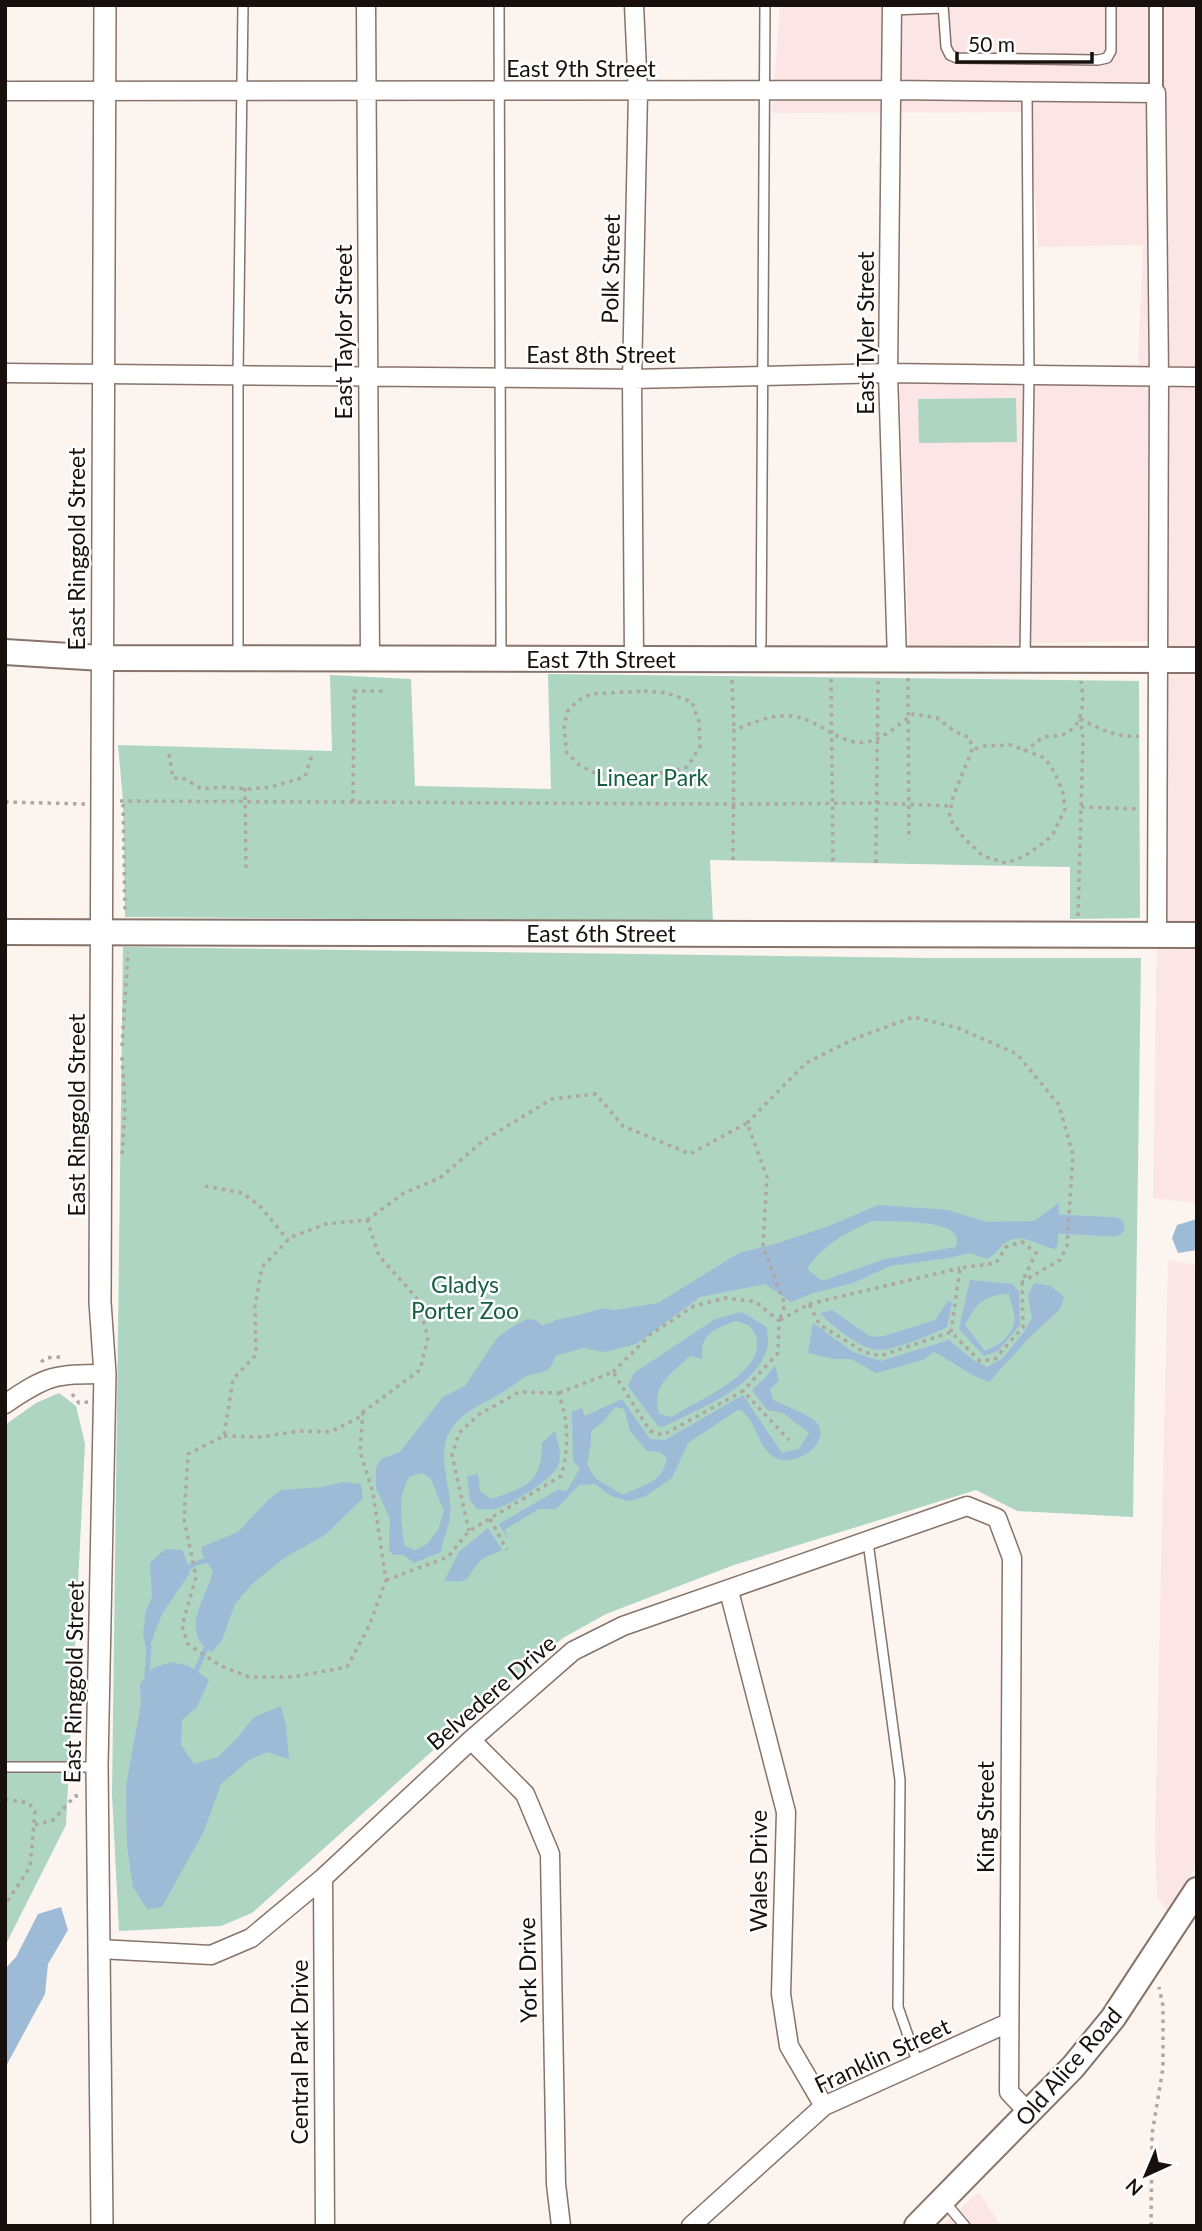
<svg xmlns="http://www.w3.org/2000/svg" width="1202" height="2231" font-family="Lato,sans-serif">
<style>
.commercial{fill:#fce6e5}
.green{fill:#add5c2}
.water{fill:#9dbbd7;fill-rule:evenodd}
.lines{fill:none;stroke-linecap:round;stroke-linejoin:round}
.stream{stroke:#9dbbd7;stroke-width:5}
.canal{stroke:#9dbbd7;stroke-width:19}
.river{stroke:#9dbbd7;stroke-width:33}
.service-casing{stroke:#867369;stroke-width:12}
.pedestrian-casing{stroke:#867369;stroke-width:16}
.minor-casing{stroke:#867369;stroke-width:21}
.tertiary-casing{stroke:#867369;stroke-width:24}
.secondary-casing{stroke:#867369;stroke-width:28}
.path{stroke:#ada6a1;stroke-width:3.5;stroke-dasharray:3.5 5;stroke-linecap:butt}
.service{stroke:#fff;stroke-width:9}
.pedestrian{stroke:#fff;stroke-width:12}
.minor{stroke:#fff;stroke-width:18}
.tertiary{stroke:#fff;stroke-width:21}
.secondary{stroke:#fff;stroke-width:24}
.labels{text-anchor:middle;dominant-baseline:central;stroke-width:5;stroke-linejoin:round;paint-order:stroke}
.street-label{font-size:23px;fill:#17100c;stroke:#fff}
.park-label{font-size:23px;fill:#165e44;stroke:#fff}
</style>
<rect width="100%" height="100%" fill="#fcf4ef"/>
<path class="commercial" d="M780,5H1197V1203L1153,1198L1157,935L1148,641L909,646L899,373L1138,364L1143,245L1038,247L1029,112L772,113Z
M1168,1260L1197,1265V1865L1167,1911L1157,1896L1155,1839Z
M979,2192L1001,2226H941Z"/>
<path class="green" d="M1016,398L1017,442L919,443L918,399Z
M548,674L1139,681L1140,918L1070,919V867L710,860L713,922L125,917L123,801L118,745L332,751L330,675L411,679L415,786L551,789Z
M123,947L931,958H1141L1133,1517L1017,1511L976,1490L734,1565L606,1614L563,1638L518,1674L252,1913L221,1926L119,1931L112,1795Z
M59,1393L76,1406L85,1444L66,1825L5,1946V1425L36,1403Z"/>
<path class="water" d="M1059,1203L1058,1241L1056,1249C1040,1247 1023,1232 1008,1241C999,1246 996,1255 987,1259L969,1253L949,1258L890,1266L853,1283L813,1293L791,1302L765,1284L700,1297L636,1344L605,1352L588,1349L564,1339L554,1320L658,1303L739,1253L775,1244L829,1226L878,1205L948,1210L987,1222L1034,1221ZM872,1221C889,1222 948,1219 956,1236C958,1239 956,1244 956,1247L885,1259L822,1281L807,1269C822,1245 847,1232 872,1221Z
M1197,1219V1250L1178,1253L1172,1238L1177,1225Z
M970,1280L1012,1284L1019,1291L1020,1325L998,1351L984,1356L959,1329ZM1009,1294C1011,1303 1016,1315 1014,1323C1012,1336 996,1347 985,1351L965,1325C977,1303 983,1295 1009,1294Z
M1034,1283L1051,1286L1064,1297L1060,1309L1028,1339L989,1382C968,1375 954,1362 934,1352L923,1360L876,1373L851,1359H833L808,1353L813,1323L853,1352L881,1361L949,1340L973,1360L987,1367L1002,1359L1024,1332L1032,1318L1028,1296Z
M948,1301L952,1303L947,1327C933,1334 894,1350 880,1350C863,1351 831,1325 820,1313L832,1310L871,1337L884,1336L935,1320Z
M742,1312L767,1327C767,1334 769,1342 767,1349C755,1389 698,1409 663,1427L658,1426L628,1386L634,1373L715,1319ZM736,1321L750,1326C752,1330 757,1336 757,1340C762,1375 696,1401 672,1417L659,1414C651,1385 671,1374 690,1356L702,1359C700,1333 714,1329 736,1321Z
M527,1319L536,1320L541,1324L557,1353C547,1379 545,1368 525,1377C517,1381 511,1388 503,1392C482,1405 454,1414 446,1440C439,1465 453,1493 450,1516C449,1528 442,1540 441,1552L414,1563L404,1555H393L389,1550L390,1519L376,1488V1467L381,1459L400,1452L443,1397L465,1386L497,1338L512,1327ZM422,1473L431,1479L444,1511L438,1530L427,1544L415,1550L405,1546C402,1540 400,1502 402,1494C404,1488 406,1483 409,1477Z
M775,1365L779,1381L770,1389L773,1400C783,1405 811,1415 817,1423C832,1445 792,1469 774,1457C756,1446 758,1421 739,1409L688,1443L672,1478L644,1497L629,1501L611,1496L595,1484L579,1485L556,1509H539L509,1527L505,1530L509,1540L499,1524L559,1489L566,1492L580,1468L573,1461L572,1412L582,1408L585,1416L622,1399L650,1439L665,1440L743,1395L782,1453L799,1449L809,1433L783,1413L767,1410L752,1390L766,1377ZM615,1407L624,1409L630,1431L647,1451L660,1452L667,1458C662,1484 644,1484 623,1495L595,1478L587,1464L591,1443V1431L603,1422Z
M555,1431C557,1441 562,1452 559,1463C556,1478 509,1506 494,1509C489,1510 483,1509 477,1509L470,1500L467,1476L478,1474L480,1491L491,1499C526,1487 542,1484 542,1443Z
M343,1482L361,1484L363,1498L325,1535L284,1558L251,1585L235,1604L222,1640L212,1652C178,1632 207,1597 213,1571L202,1554V1547L238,1532L267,1501L281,1490L322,1487Z
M488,1528L502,1550C496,1553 486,1556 481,1560C464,1578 474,1583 444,1581L459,1552Z
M165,1549L182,1550L189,1567V1574L162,1614L147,1653L143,1634L146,1611L152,1597L150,1563Z
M171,1662L189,1666L209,1680L197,1707L182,1720L181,1745L194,1764L218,1757L237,1738L254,1717L281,1706L286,1726L289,1759L267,1752L249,1760L221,1784L204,1831L162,1907L147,1909L133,1887L127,1846L126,1786L141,1703L140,1684L153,1668Z
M61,1907L68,1930L48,1964L45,1994L5,2068V1969L16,1957L38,1914Z"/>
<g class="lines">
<path class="stream" d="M186,1571C190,1564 204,1560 211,1561
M149,1647L147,1676L149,1682
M196,1671L206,1648"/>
<path class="canal" d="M1059,1224L1115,1227"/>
<path class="river" d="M512,1362L550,1340L605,1325"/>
<defs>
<path id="service" d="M499,5L501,658
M943,5L946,47L950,55L957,58L1098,60L1107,58L1111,51V5
M892,10L943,8
M761,644L765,5
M1025,657L1029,375L1027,92
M238,658V375L243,5
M868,1542L900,1780L898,2007L918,2064
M5,1767H95
M944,2201L965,2226"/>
<path id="pedestrian" d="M1156,93V5"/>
<path id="minor" d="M366,5L370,658
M892,5L888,373L897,660
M5,91L892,90L1156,93L1159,377L1157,935
M5,373L632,379L888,373L1197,377
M634,659L632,379L638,92L634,5
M5,1404C47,1375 55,1374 105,1374
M729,1591L786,1812L781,1994L789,2046L824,2106
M471,1740L525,1794L550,1854L556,2184L561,2226
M323,1878L325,2226
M99,1949L211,1955L251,1938L323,1878L471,1740L573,1651L623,1626L967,1506L997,1518L1012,1558L1009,2092L1028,2112
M691,2226L824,2106L1008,2023"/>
<path id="tertiary" d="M102,2226L97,1766L105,1374L100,1302L105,5"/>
<path id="secondary" d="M5,652L102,658L1197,660
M5,932L1197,935
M917,2226L1073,2067L1113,2018L1197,1890"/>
</defs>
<use href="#service" class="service-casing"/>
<use href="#pedestrian" class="pedestrian-casing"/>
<use href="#minor" class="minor-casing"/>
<use href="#tertiary" class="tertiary-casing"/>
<use href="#secondary" class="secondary-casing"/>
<path class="path" d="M908,678L909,840
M831,679L833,862
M732,680L734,730
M644,691L667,693L692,702L699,722L700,747L687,767L667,773L597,774L579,765L567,753L564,728L567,712L577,701L591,694Z
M1080,719C1101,729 1116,738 1139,736
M1024,751C1031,747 1036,742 1042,738C1048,735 1057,737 1064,734C1085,725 1084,700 1081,681
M169,754L173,778L185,779L202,789L221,787L251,789L271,787L305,777L312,755
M245,788L246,873
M120,801L732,804L878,803L951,806
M5,802L85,804
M353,802L354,691H386
M123,804L125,912
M1081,807L1140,809
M733,860L734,730C754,723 775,712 797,717C822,722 840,746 867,742C884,739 899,724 913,714L937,718L956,732L970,738L972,750L953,797L949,818L964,838L983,856L1006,863L1023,857L1045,842L1053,834L1065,809L1063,793L1055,773L1045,758L1011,745L984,746L972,750
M876,863L878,680
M1078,916L1083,739L1080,719
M122,1046L128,952
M747,1123L806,1063L856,1038L913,1017L958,1028L1017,1054L1059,1105L1073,1155L1067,1246L1060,1260L1022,1282
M122,1154L125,1108L122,1057
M205,1186L242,1193L259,1205L288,1240
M367,1220L404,1193L440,1178L484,1140L552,1099L596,1094L623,1126L690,1154L747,1123L767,1177L763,1247L785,1305L779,1321
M809,1304L960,1268
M780,1320L809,1304L820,1325L864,1352L880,1356L951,1332L980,1361L995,1359L1023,1327L1022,1282L1036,1253L1022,1242L1006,1247L996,1263L960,1268L951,1332
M41,1362L46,1358L60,1357
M613,1372L651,1334L694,1306L726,1298L756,1302L779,1321L778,1353L743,1391
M559,1393L613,1372L650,1431L663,1435L743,1391L789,1440
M72,1394L79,1403L88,1402
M224,1436L260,1437L299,1431L330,1432L358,1418L363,1412L420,1370L428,1337L416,1297L379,1256L367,1220L326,1224L291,1237L262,1267L255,1306L256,1355L233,1379L224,1436L188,1454L184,1519L196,1577L182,1626L188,1644L221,1666L249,1677H293L347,1667L369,1626L386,1580L373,1493L360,1451L363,1412
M490,1519L507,1550
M386,1580L448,1557L469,1531L561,1476C569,1449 569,1419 558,1393L519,1392L478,1415L459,1433L452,1455L469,1531
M5,1799L29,1803L35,1812L30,1867L5,1905
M35,1825L53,1820L75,1796H78
M1151,2226L1152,2134L1163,2068V2006L1159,1987"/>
<use href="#service" class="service"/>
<use href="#pedestrian" class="pedestrian"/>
<use href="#minor" class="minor"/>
<use href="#tertiary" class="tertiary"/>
<use href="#secondary" class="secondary"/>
</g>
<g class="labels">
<g class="street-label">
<text x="581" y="68">East 9th Street</text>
<text transform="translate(610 269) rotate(-89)">Polk Street</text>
<text transform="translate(343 332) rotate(-90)">East Taylor Street</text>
<text transform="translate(865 333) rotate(-90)">East Tyler Street</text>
<text x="601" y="354">East 8th Street</text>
<text transform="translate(76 549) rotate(-90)">East Ringgold Street</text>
<text x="601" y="659">East 7th Street</text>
<text x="601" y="933">East 6th Street</text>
<text transform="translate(76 1115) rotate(-90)">East Ringgold Street</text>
<text transform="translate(73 1682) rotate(-89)">East Ringgold Street</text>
<text transform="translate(491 1692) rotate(-41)">Belvedere Drive</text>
<text transform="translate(985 1817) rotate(-90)">King Street</text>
<text transform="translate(758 1871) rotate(-90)">Wales Drive</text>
<text transform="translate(527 1970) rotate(-91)">York Drive</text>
<text transform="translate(299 2052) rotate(-90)">Central Park Drive</text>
<text transform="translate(882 2055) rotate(-25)">Franklin Street</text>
<text transform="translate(1068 2066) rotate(-49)">Old Alice Road</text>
</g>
<g class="park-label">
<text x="652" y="777">Linear Park</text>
<text x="465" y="1284">Gladys<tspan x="465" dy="26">Porter Zoo</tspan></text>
</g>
</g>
<rect width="1202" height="2231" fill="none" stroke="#17100c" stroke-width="14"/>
<g transform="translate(1146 2175) rotate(224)" stroke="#ffffff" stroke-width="5" paint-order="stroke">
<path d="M0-5L12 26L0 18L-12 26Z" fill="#17100c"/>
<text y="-10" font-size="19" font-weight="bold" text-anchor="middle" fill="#17100c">N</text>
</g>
<path d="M957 52v10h135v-10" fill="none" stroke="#17100c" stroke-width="3.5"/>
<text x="968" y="52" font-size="21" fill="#17100c" stroke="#ffffff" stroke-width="5" paint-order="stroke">50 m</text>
</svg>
